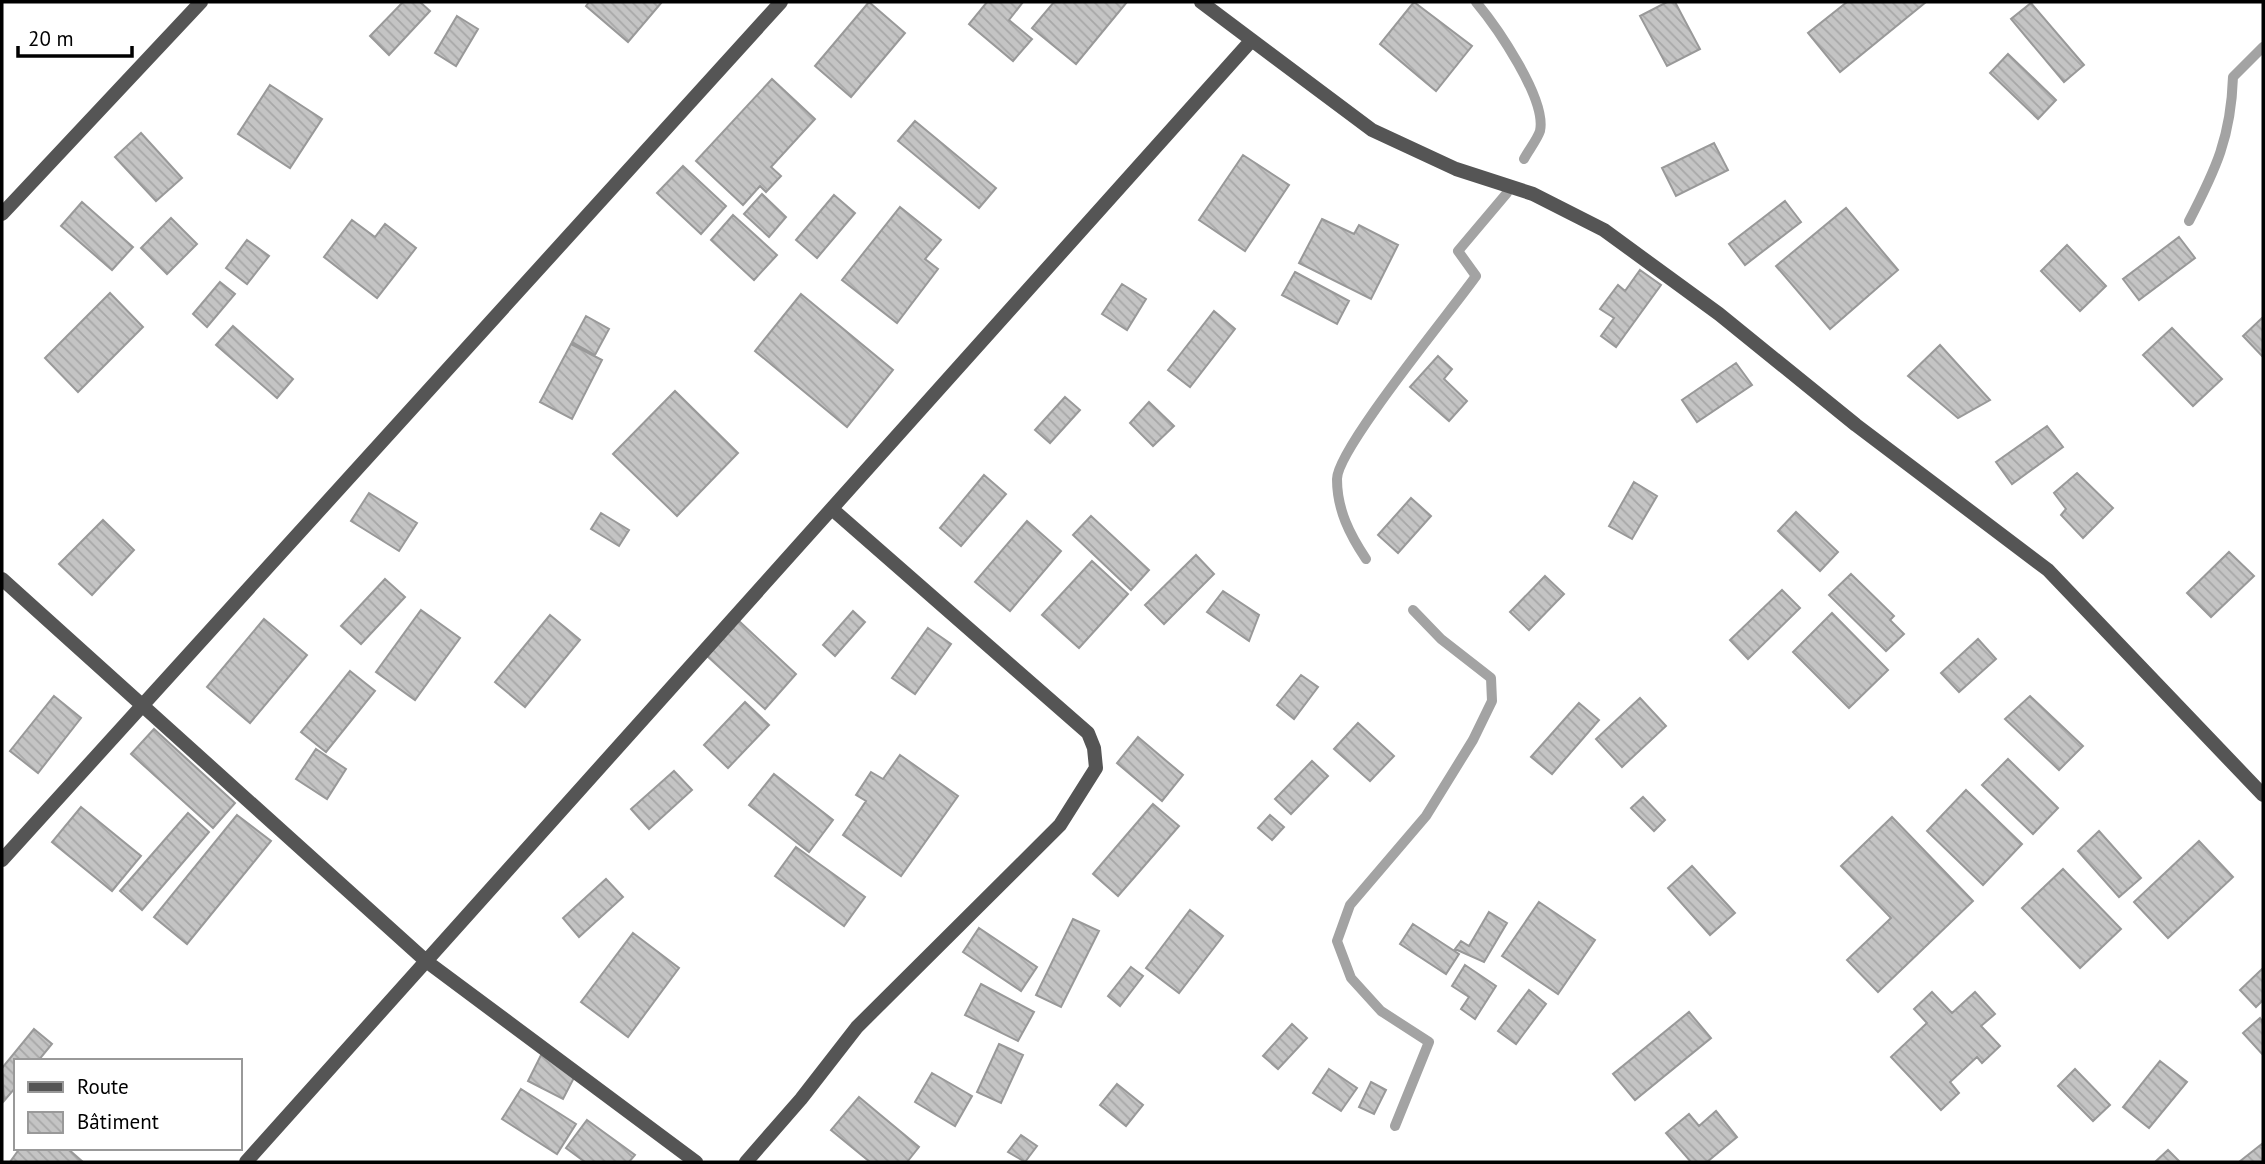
<svg xmlns="http://www.w3.org/2000/svg" width="2265" height="1164" font-family="'PT Sans',sans-serif">
<style>
.lines{fill:none;stroke-linecap:round;stroke-linejoin:round}
.stream{stroke:#a3a3a3;stroke-width:10}
.building{fill:url(#building-back-hatch);stroke:#999;stroke-width:2}
.minor{stroke:#555;stroke-width:14}
</style>
<defs>
<pattern id="building-back-hatch" width="6" height="6" patternUnits="userSpaceOnUse" patternTransform="scale(1.75)"><rect width="6" height="6" fill="#c4c4c4"/><path d="M-1 5l2 2M0 0l6 6M5-1l2 2" fill="none" stroke="#a7a7a7"/></pattern>
</defs>
<rect width="100%" height="100%" fill="#fff"/>
<g class="lines">
<path class="stream" d="M1476,2C1496,26 1547,99 1540,131C1537,140 1528,151 1524,159
M2189,221C2216,169 2231,137 2233,77L2263,47
M1366,559C1350,535 1337,510 1337,479C1337,449 1452,310 1476,276L1458,251L1507,193
M1395,1126L1429,1042L1381,1011L1351,978L1337,941L1350,905L1426,816L1473,740L1492,701L1491,678L1441,639L1413,610"/>
</g>
<path class="building" d="M403,2H420L430,11L389,55L370,36Z
M589,2H662L628,42L586,6Z
M869,2L905,33L851,97L815,66Z
M987,2H1023L1009,20L1032,39L1013,61L969,24Z
M1054,2H1127L1076,64L1032,28Z
M1414,2L1472,46L1436,91L1380,44Z
M1667,2H1675L1700,49L1667,66L1640,16Z
M1847,2H1926L1840,72L1808,33Z
M2031,3L2084,65L2064,82L2011,19Z
M457,16L478,29L456,66L435,53Z
M2008,54L2056,100L2038,119L1990,73Z
M772,79L815,119L771,167L781,176L766,192L760,186L743,205L696,161Z
M270,85L322,119L290,168L238,134Z
M915,121L996,188L979,208L898,141Z
M141,133L182,178L156,201L115,157Z
M1714,143L1728,170L1676,196L1662,168Z
M1243,155L1289,185L1245,251L1199,220Z
M683,166L726,206L701,234L657,193Z
M762,194L786,217L769,237L744,214Z
M834,195L855,213L817,258L796,240Z
M1785,201L1801,222L1745,265L1729,244Z
M82,202L133,247L112,270L61,226Z
M900,207L941,240L925,259L938,269L897,323L842,280Z
M1846,208L1898,270L1830,329L1776,266Z
M733,215L777,255L754,280L711,240Z
M171,218L197,244L167,274L141,248Z
M1322,219L1354,234L1359,225L1398,245L1371,299L1299,263Z
M352,220L375,237L385,224L416,248L377,298L324,257Z
M2179,237L2195,258L2139,300L2123,279Z
M247,240L269,256L247,284L226,268Z
M2067,245L2106,286L2080,311L2041,271Z
M1640,270L1661,285L1616,347L1601,336L1614,318L1600,309L1618,285L1625,291Z
M1295,272L1349,301L1337,324L1282,295Z
M220,282L235,294L207,327L193,314Z
M1122,284L1146,299L1127,330L1102,314Z
M110,293L143,327L78,392L45,358Z
M801,294L893,370L847,427L755,351Z
M1214,311L1235,329L1190,387L1168,370Z
M586,316L609,329L595,355L572,342Z
M2263,317V357L2243,336Z
M233,326L293,379L277,398L216,345Z
M2172,328L2222,379L2193,406L2143,355Z
M571,344L602,360L572,419L540,402Z
M1940,345L1990,400L1958,418L1908,376Z
M1438,356L1452,369L1444,379L1467,401L1449,421L1410,387Z
M1736,363L1752,385L1697,422L1682,400Z
M675,391L738,453L677,516L613,454Z
M1065,397L1080,410L1050,443L1035,430Z
M1149,402L1174,426L1153,446L1130,423Z
M2047,426L2063,447L2012,484L1996,462Z
M2077,473L2113,508L2083,538L2061,515L2066,509L2054,493Z
M984,475L1006,494L961,546L940,528Z
M1634,482L1657,496L1632,539L1609,526Z
M369,493L417,523L399,551L351,521Z
M1411,498L1431,516L1398,553L1378,535Z
M1796,512L1838,552L1820,571L1778,531Z
M601,513L629,530L619,546L591,529Z
M1091,516L1149,570L1131,590L1073,535Z
M103,520L134,550L92,595L59,564Z
M1027,521L1061,551L1010,611L975,582Z
M2229,552L2254,576L2211,617L2187,593Z
M1196,555L1214,574L1164,624L1145,605Z
M1092,561L1128,594L1079,648L1042,615Z
M1851,574L1894,616L1890,620L1904,634L1886,651L1829,595Z
M1545,576L1564,594L1529,630L1510,612Z
M385,579L405,597L361,644L341,626Z
M1782,590L1800,608L1748,659L1730,640Z
M1223,591L1259,615L1249,641L1207,612Z
M421,610L460,638L415,700L376,672Z
M853,611L865,622L835,656L823,645Z
M1832,613L1888,670L1849,708L1793,652Z
M550,615L580,640L525,707L495,682Z
M264,619L307,655L250,723L207,687Z
M739,621L796,674L765,709L707,656Z
M928,628L951,644L915,694L892,678Z
M1978,639L1996,659L1959,692L1941,673Z
M350,671L375,691L326,752L301,732Z
M1301,675L1318,687L1294,719L1277,705Z
M54,696L81,718L38,773L10,751Z
M2030,696L2083,746L2059,770L2005,719Z
M1640,698L1666,726L1622,767L1596,739Z
M745,702L769,725L728,768L704,745Z
M1579,703L1599,720L1552,774L1531,757Z
M1358,723L1394,756L1370,781L1334,749Z
M154,729L235,803L213,828L131,754Z
M1138,737L1183,775L1162,801L1117,763Z
M316,749L346,769L327,799L296,779Z
M900,755L958,796L901,876L843,835L866,801L856,795L871,772L883,779Z
M2008,759L2058,808L2033,834L1982,785Z
M1312,761L1328,776L1291,814L1275,799Z
M674,771L692,790L649,829L631,809Z
M774,774L833,820L809,852L749,805Z
M1966,790L2022,844L1983,885L1927,831Z
M1643,797L1665,820L1654,831L1631,808Z
M1153,804L1179,826L1118,896L1093,874Z
M81,807L141,856L112,891L52,842Z
M188,813L209,832L142,910L120,891Z
M237,815L271,841L187,944L154,917Z
M1270,815L1284,827L1272,840L1258,828Z
M1892,817L1973,901L1878,992L1847,960L1891,918L1841,866Z
M2099,831L2141,878L2119,897L2078,851Z
M2199,841L2233,877L2168,938L2134,902Z
M796,847L865,897L844,926L775,876Z
M1692,866L1735,913L1710,935L1668,888Z
M2063,869L2121,929L2080,968L2022,908Z
M606,879L623,897L579,937L563,918Z
M1539,902L1595,940L1558,994L1502,956Z
M1190,910L1223,936L1179,993L1146,968Z
M1489,912L1507,923L1484,962L1455,949L1461,941L1469,946Z
M1073,919L1099,931L1061,1007L1036,995Z
M1413,924L1459,954L1446,974L1400,944Z
M979,928L1037,967L1021,991L963,952Z
M633,933L679,968L628,1037L581,1002Z
M1465,965L1496,986L1475,1019L1461,1009L1469,997L1452,986Z
M1131,967L1143,976L1120,1006L1108,996Z
M2263,968V1000L2256,1007L2240,990Z
M981,984L1034,1012L1018,1041L965,1015Z
M1529,990L1546,1004L1516,1044L1498,1031Z
M1932,992L1952,1013L1975,992L1995,1014L1981,1026L2000,1046L1982,1063L1977,1057L1950,1082L1959,1093L1941,1110L1891,1057L1927,1023L1914,1009Z
M1689,1012L1711,1038L1635,1100L1613,1074Z
M2260,1018L2263,1022V1055L2243,1033Z
M1292,1024L1307,1038L1278,1069L1263,1056Z
M34,1029L52,1044L38,1061H16V1087L4,1101L2,1068Z
M999,1044L1023,1055L1001,1103L977,1092Z
M543,1051L578,1070L563,1099L528,1081Z
M2160,1061L2187,1082L2149,1128L2123,1107Z
M1329,1069L1357,1088L1341,1111L1313,1093Z
M2075,1069L2110,1105L2093,1121L2058,1086Z
M932,1073L972,1096L955,1126L915,1102Z
M1371,1082L1386,1090L1374,1114L1359,1107Z
M1117,1084L1143,1105L1126,1126L1100,1105Z
M521,1089L576,1124L557,1154L502,1119Z
M859,1097L919,1147L907,1162H870L831,1130Z
M1716,1111L1737,1137L1707,1162H1691L1666,1133L1689,1114L1699,1126Z
M587,1120L635,1155L629,1162H585L566,1148Z
M1021,1135L1037,1146L1025,1162L1008,1152Z
M2263,1143V1162H2239Z
M20,1148H67L83,1162H10Z
M2168,1150L2180,1162H2155Z"/>
<g class="lines">
<path class="minor" d="M1201,2L1372,130L1456,169L1533,194L1604,230L1719,314L1856,425L2048,570L2263,795
M2,214L201,2
M2,579L426,961L696,1162
M2,860L781,2
M246,1162L1250,42
M746,1162L801,1099L857,1027L1060,825L1096,768L1094,748L1088,733L832,509"/>
</g>
<rect width="2265" height="1164" fill="none" stroke="#000000" stroke-width="7"/>
<rect x="14" y="1059" width="228" height="91" fill="#ffffff" stroke="#999999" stroke-width="2"/>
<rect x="28" y="1082" width="35" height="10" fill="#555555" stroke="#999999" stroke-width="2"/>
<text x="77" y="1094" font-size="21" fill="#000000">Route</text>
<rect x="28" y="1112" width="35" height="21" fill="url(#building-back-hatch)" stroke="#999999" stroke-width="2"/>
<text x="77" y="1129" font-size="21" fill="#000000">Bâtiment</text>
<path d="M18 46v10h114v-10" fill="none" stroke="#000000" stroke-width="3.5"/>
<text x="28" y="46" font-size="21" fill="#000000" stroke="#ffffff" stroke-width="5" paint-order="stroke">20 m</text>
</svg>
